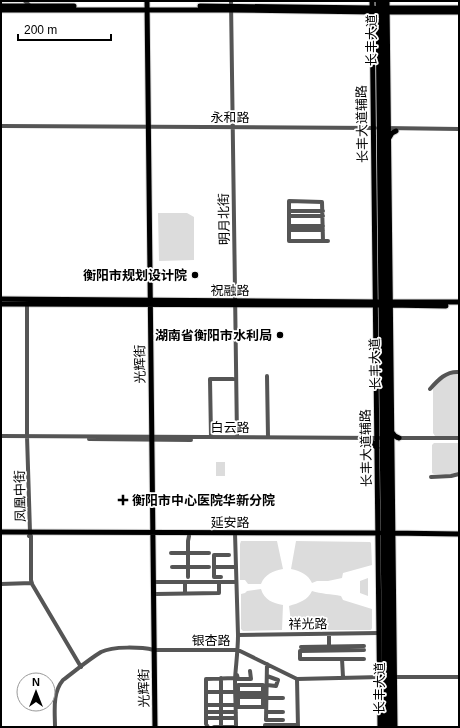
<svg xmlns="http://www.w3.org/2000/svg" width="460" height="728" font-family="Helvetica,'Noto Sans SC',sans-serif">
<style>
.green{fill:#dcdcdc}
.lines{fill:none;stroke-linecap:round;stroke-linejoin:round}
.major-casing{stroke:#dbdbdb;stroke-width:7}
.minor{stroke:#555;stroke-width:4}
.major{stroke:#000;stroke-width:5}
.poi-dot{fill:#000;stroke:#fff;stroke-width:1.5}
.labels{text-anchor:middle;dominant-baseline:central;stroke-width:3.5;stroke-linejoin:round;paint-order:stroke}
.street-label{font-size:13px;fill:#000;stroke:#fff}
.poi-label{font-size:13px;font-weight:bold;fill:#000;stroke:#fff;text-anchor:end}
</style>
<rect width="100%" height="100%" fill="#fff"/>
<path class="green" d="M158,213H187L194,217V260L159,261Z
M452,373L459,374V436H435L433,433V389L441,379Z
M434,443H459V472L450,474H434L432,473V445Z
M216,462H225V476H216Z
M241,541H277L283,569C273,571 265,574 261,584H248L245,580H240V544Z
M296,541L370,542L371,543L372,565L343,573L342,578L328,581H317L312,583C308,574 300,571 291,569Z
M368,578V596L360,593V581Z
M261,589C264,600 273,603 283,605L282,630L243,631L241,629V594L245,593L247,591Z
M312,591C321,594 331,594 341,596L343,600L372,609V628L371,630H292L289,606C299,603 308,600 312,591Z"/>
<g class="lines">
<defs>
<path id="major" d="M147,1L155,727
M372,1L380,727
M378,1L385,727
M382,1L390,727
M387,1L395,727
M1,6H74
M200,6L374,8
M384,8H459
M1,10H229L374,12
M384,12H459
M389,138L392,133L396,131
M1,299L378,302
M388,302H459
M1,304L378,305
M388,305L446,306
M391,431L395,436L399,438
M370,440L377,448
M1,532L380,533
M390,533L459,534"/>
</defs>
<use href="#major" class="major-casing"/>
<path class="minor" d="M25,1L30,6
M231,1L237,437
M1,126L375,128
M385,128L459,129
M289,211H323
M289,216H323
M289,226H323
M289,230H323
M323,241L322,202L289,201V241H328
M27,303V436L30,532
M267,376L268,437
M430,389C438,380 446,371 459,372
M1,436L379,438
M211,437L210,379H233
M397,438H459
M89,439L191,440
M431,477L451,476L459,474
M235,533L238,635L379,633
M29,536L30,535L31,536V580L32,584L81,667
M171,553H209
M172,567H209
M214,567H236
M188,577V541L189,536
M221,577H214V555H229
M155,582H236
M185,582V593
M1,584L32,583
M156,594L219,593V582
M329,634V646
M301,647L364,646
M342,659L343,677
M364,659H300V651L364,650
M267,664L266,720H283
M237,675L238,679H251L250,671
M391,677H459
M221,678V727
M297,679L298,727
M238,685H263V707H238Z
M267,685L276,686L278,680L267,676
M206,692H235
M238,693H263
M238,697H263
M266,698H283
M206,705H236
M206,712H236
M266,712H283
M206,718H236
M55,727C55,712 52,693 63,680C75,671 88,660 101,652C113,646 141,647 154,650H238L297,679L381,677
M208,727L206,724V679L235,678
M214,727H236C236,711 235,695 235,679C236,664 238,650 238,635
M265,727V725H298"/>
<use href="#major" class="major"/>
</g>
<g class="poi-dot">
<circle cx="195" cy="275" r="4"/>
<circle cx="280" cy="335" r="4"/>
<path d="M121 494h4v4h4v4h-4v4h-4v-4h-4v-4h4z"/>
</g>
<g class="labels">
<g class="street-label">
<text transform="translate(371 40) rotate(-90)">长丰大道</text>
<text x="230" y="117">永和路</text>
<text transform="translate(362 124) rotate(-91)">长丰大道辅路</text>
<text transform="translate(224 219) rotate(-91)">明月北街</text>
<text x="230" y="290">祝融路</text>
<text transform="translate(140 364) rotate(-91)">光辉街</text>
<text transform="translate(375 364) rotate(-91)">长丰大道</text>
<text x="230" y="427">白云路</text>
<text transform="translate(366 448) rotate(-91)">长丰大道辅路</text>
<text transform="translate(20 496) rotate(-91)">凤凰中街</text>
<text x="230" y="522">延安路</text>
<text transform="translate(308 624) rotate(-1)">祥光路</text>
<text x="211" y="640">银杏路</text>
<text transform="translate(144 688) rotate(-91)">光辉街</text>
<text transform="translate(379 688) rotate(-90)">长丰大道</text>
</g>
<g class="poi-label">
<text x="187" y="275">衡阳市规划设计院</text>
<text x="272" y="335">湖南省衡阳市水利局</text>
<text x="132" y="500" text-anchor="start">衡阳市中心医院华新分院</text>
</g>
</g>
<rect width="460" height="728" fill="none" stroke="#000000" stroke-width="4"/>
<g transform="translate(36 692)"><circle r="19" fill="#ffffff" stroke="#999999"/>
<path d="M0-3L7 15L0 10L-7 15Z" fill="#000000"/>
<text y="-6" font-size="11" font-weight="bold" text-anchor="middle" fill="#000000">N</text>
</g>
<path d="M18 34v6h93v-6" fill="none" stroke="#000000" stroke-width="2"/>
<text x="24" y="34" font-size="12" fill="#000000" stroke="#ffffff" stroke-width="3" paint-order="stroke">200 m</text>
</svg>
